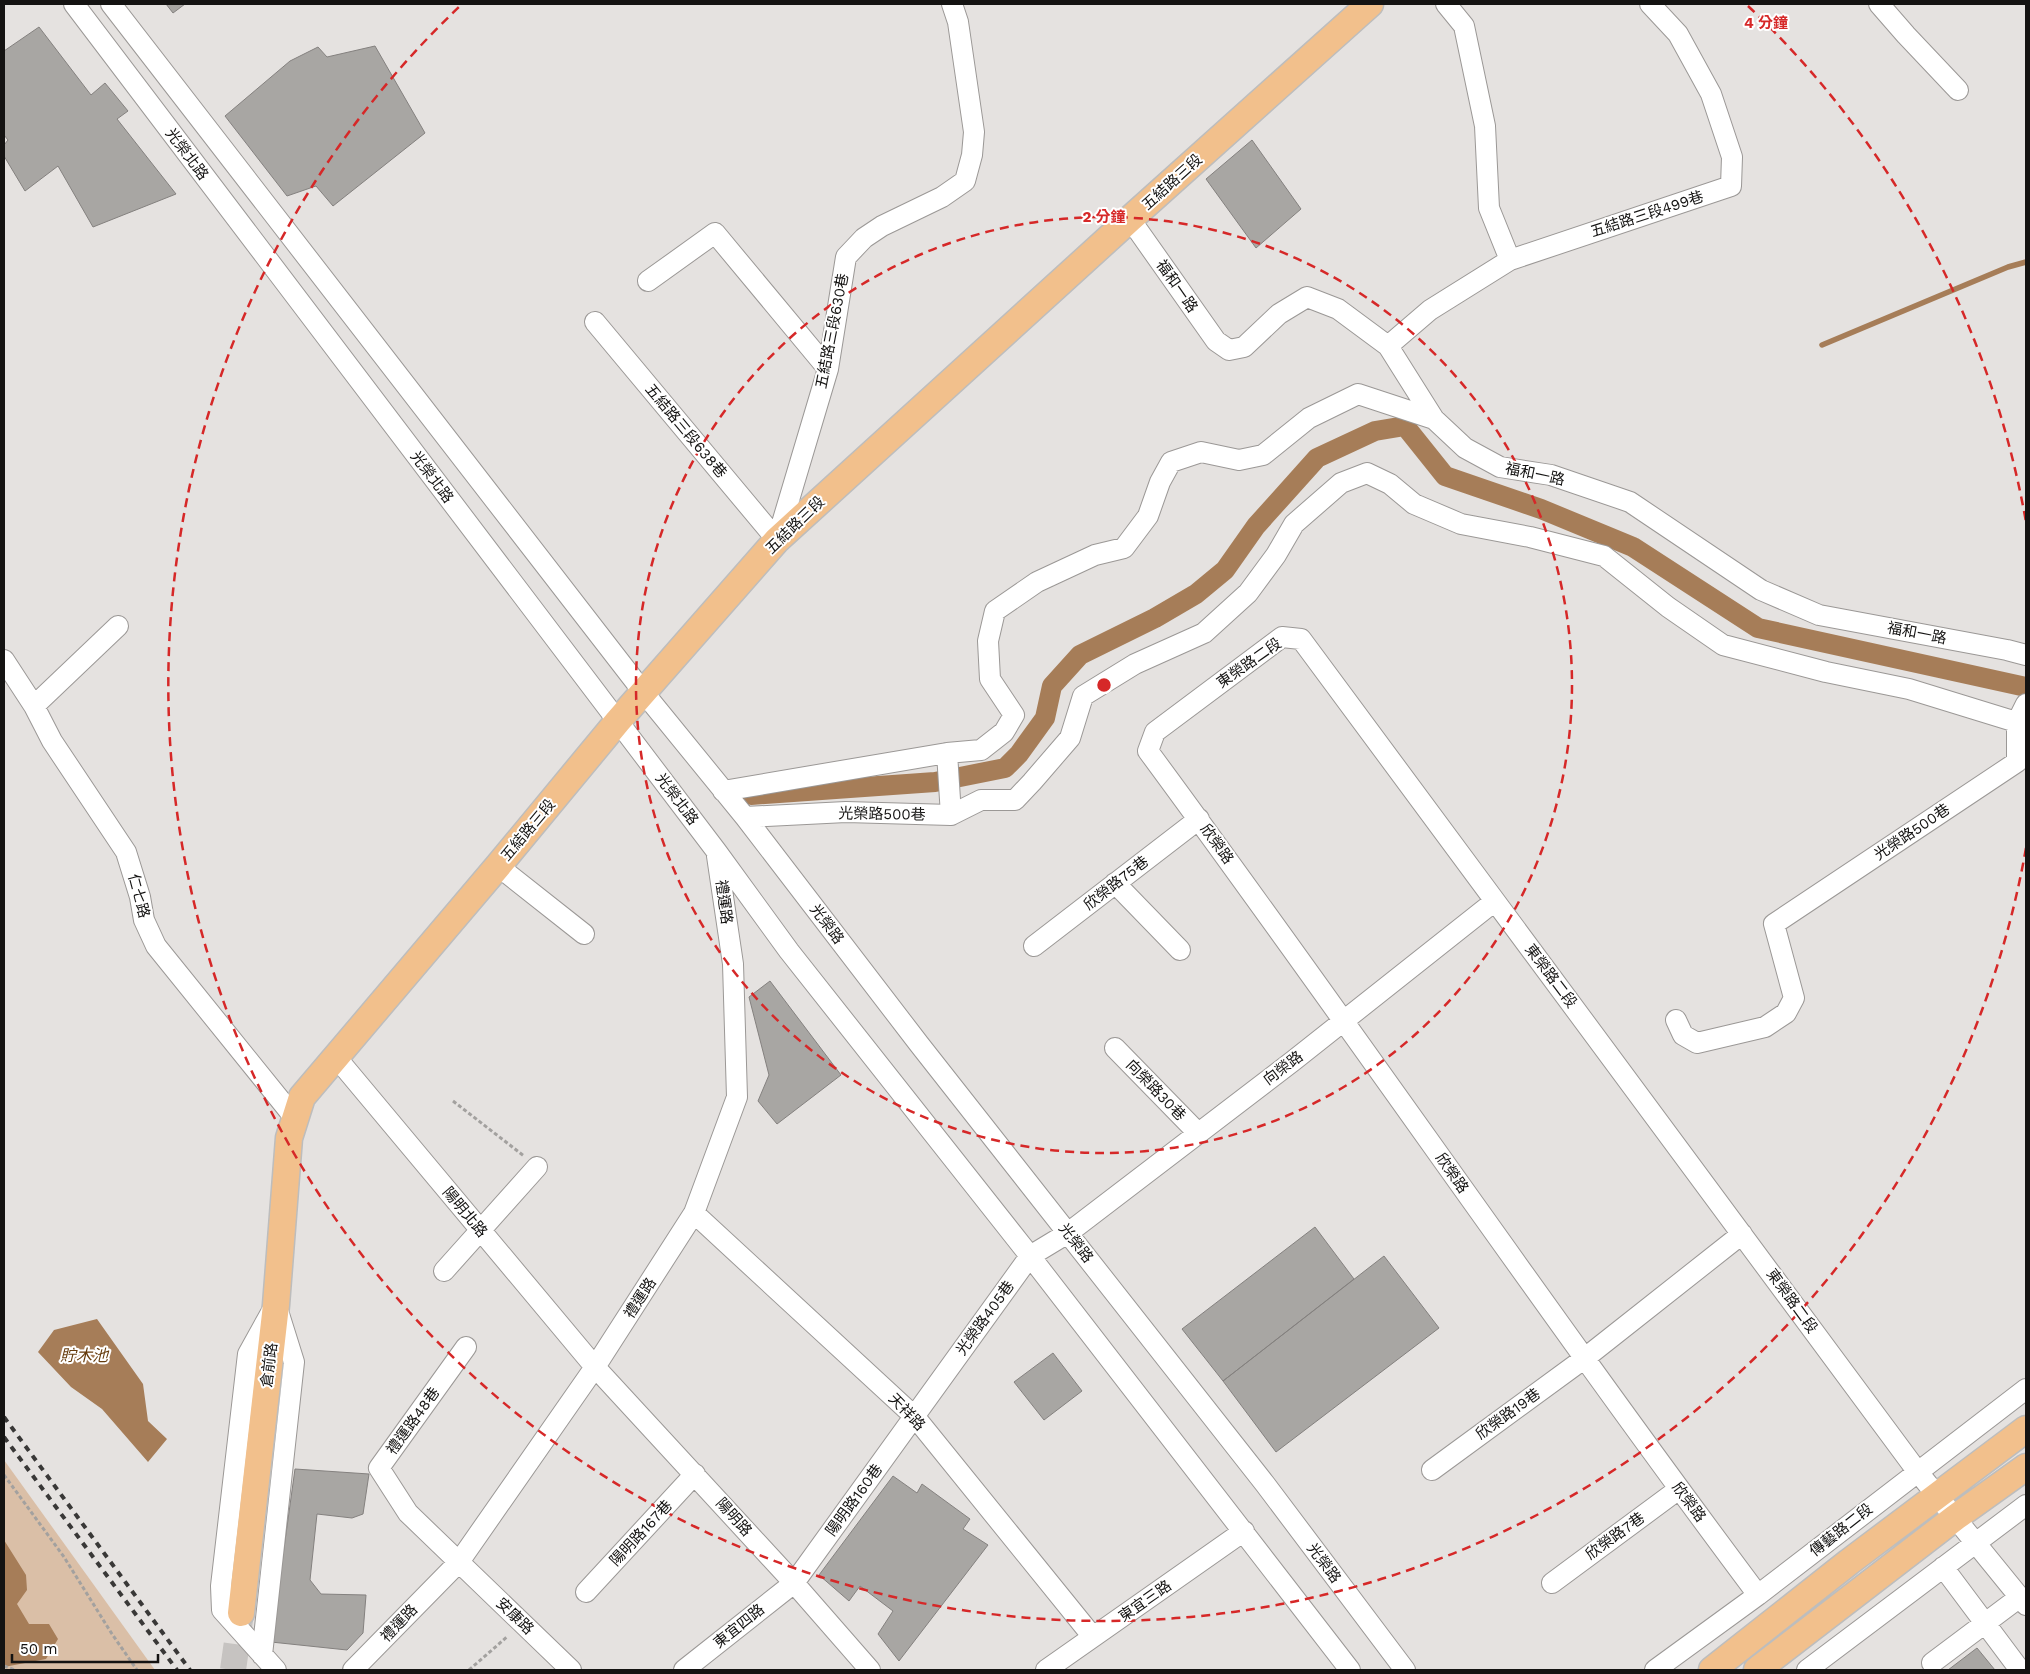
<svg xmlns="http://www.w3.org/2000/svg" width="2030" height="1674" font-family="'Work Sans','Noto Sans TC',sans-serif">
<style>
.green{fill:#dabfa7}
.water{fill:#a67d58}
.lines{fill:none;stroke-linecap:round;stroke-linejoin:round}
.stream{stroke:#a67d58;stroke-width:5.5}
.canal{stroke:#a67d58;stroke-width:20}
.building{fill:#a8a6a3;stroke:#84817f}
.major-tunnel{stroke:#c6c3c1;stroke-width:26;stroke-dasharray:26 13;stroke-linecap:butt}
.minor-casing{stroke:#9b9896;stroke-width:22}
.major-casing{stroke:#bdbdbd;stroke-width:29}
.path{stroke:#a3a19f;stroke-width:3;stroke-dasharray:4 2.5;stroke-linecap:butt}
.minor{stroke:#fff;stroke-width:20}
.major{stroke:#f2c08c;stroke-width:26}
.rail{stroke:#393837;stroke-width:4;stroke-dasharray:6 6;stroke-linecap:butt}
.ring{fill:none;stroke:#d62828;stroke-width:2.5;stroke-dasharray:9 6}
.labels{text-anchor:middle;dominant-baseline:central;stroke-width:4;stroke-linejoin:round;paint-order:stroke}
.street-label{font-size:15px;fill:#141312;stroke:#fff}
.water-label{font-size:16px;font-style:italic;fill:#653b0c;stroke:#fff}
.centre{fill:#d62828;stroke:#fff;stroke-width:2.5}
.ring-label{font-size:15px;text-anchor:middle;font-weight:bold;fill:#d62828;stroke:#fff;stroke-width:4;stroke-linejoin:round;paint-order:stroke}
</style>
<rect width="100%" height="100%" fill="#e5e2e0"/>
<path class="green" d="M4,1460L155,1670H4Z"/>
<path class="water" d="M97,1319L143,1384L148,1421L167,1439L148,1462L102,1409L71,1387L38,1352L54,1330Z
M4,1540L26,1575L27,1590L17,1604L29,1624H49L58,1639L46,1659L4,1667Z"/>
<g class="lines">
<path class="stream" d="M1822,345L2008,267L2026,262"/>
<path class="canal" d="M751,795L935,782L1005,768L1019,754L1045,718L1052,686L1080,655L1155,618L1196,594L1225,570L1256,526L1317,458L1375,431L1405,426L1445,476L1541,509L1633,547L1758,628L2026,687"/>
</g>
<path class="building" d="M166,4H185L173,13Z
M39,27L91,95L105,83L128,111L117,119L176,194L93,227L58,166L25,191L4,156V145L8,140L4,135V51Z
M375,46L425,133L333,206L316,186L287,196L225,116L290,61L318,47L327,57Z
M1252,140L1301,209L1256,248L1206,179Z
M770,981L841,1075L777,1124L758,1101L769,1075L749,997Z
M1315,1227L1354,1279L1223,1381L1182,1329Z
M1384,1256L1439,1328L1276,1452L1223,1381Z
M1053,1353L1082,1391L1044,1420L1014,1382Z
M295,1469L369,1474L363,1514L352,1518L317,1514L310,1580L321,1594L366,1595L363,1633L347,1650L271,1642Z
M893,1476L917,1493L922,1484L970,1519L963,1529L988,1545L899,1661L878,1634L893,1611L860,1586L849,1601L819,1575Z
M1977,1648L1995,1670H1948Z"/>
<g class="lines">
<path class="major-tunnel" d="M233,1670L241,1613"/>
<defs>
<path id="minor" d="M74,4L717,852L789,951L1030,1256L1350,1670
M111,4L644,693L745,817L919,1044L1265,1484L1405,1670
M1446,4L1464,26L1485,126L1489,208L1510,260
M1879,4L1906,35L1958,90
M1130,219L1216,341L1229,350L1244,347L1279,314L1307,297L1338,309L1388,346L1434,419L1465,448L1500,467L1551,475L1630,502L1761,590L1819,615L2007,650L2026,655
M648,281L715,233L828,369
M595,322L777,540
M1388,346L1430,310L1510,260L1731,186L1732,157L1711,94L1678,34L1650,4
M777,540L828,369L846,257L864,238L882,226L942,197L965,181L972,155L974,132L958,22L952,4
M4,660L34,706L52,741L126,852L140,897L144,920L156,946L294,1117
M34,706L118,626
M947,753L951,815
M723,791L947,753L981,750L1004,732L1014,715L990,679L988,641L995,611L1037,582L1095,555L1124,548L1148,516L1160,482L1171,462L1201,452L1239,460L1263,455L1309,418L1358,394L1434,419
M745,817L846,812L951,815L981,800H1015L1032,782L1070,738L1083,696L1135,664L1204,633L1248,593L1276,555L1294,524L1341,483L1367,473L1390,484L1414,504L1461,524L1530,537L1604,556L1668,607L1723,645L1826,672L1909,689L2026,725
M498,866L584,934
M1115,883L1180,950
M1034,946L1199,819
M1676,1020L1683,1035L1697,1043L1765,1027L1786,1013L1794,998L1774,924L2017,762V722L2026,704
M1115,1048L1198,1133
M335,1056L595,1367L794,1583L870,1670
M694,1213L915,1417L1093,1637
M444,1271L537,1167
M273,1309L248,1354L221,1586L222,1610L276,1670
M466,1347L379,1468L408,1513L571,1670
M1432,1470L1585,1358L1742,1234
M1943,1567L2020,1670
M1552,1583L1679,1489
M586,1592L695,1474
M1758,1595C1550,1317 1354,1030 1148,751L1155,732L1282,637L1301,639L1917,1471L2026,1605
M262,1655L294,1362L278,1311
M1932,1663L2020,1597
M353,1670L459,1562L595,1367L694,1213L737,1097L733,964L717,856
M684,1670L794,1583L1030,1256L1068,1233L1293,1061L1495,901
M1046,1670L1244,1531
M1655,1670L1758,1595L2026,1389
M1807,1670L2026,1505"/>
<path id="major" d="M241,1613L276,1305L289,1138L302,1097L498,866L618,721L777,540L1130,219L1370,4
M1712,1670L1849,1562L2026,1429
M1757,1670L1956,1517L2026,1467"/>
</defs>
<use href="#minor" class="minor-casing"/>
<use href="#major" class="major-casing"/>
<path class="path" d="M453,1101L524,1156
M4,1475L64,1557L112,1634L137,1670
M4,1666L15,1670
M469,1670L508,1636"/>
<use href="#minor" class="minor"/>
<use href="#major" class="major"/>
<path class="rail" d="M4,1417L190,1670
M4,1437L177,1670"/>
</g>
<g class="ring">
<circle cx="1104" cy="685" r="468"/>
<path d="M2026 848A936 936 0 1 1 460 6M1748 6A936 936 0 0 1 2026 522"/>
</g>
<g class="labels">
<g class="street-label">
<text transform="translate(187 154) rotate(53)">光榮北路</text>
<text transform="translate(1172 182) rotate(-42)">五結路三段</text>
<text transform="translate(1647 214) rotate(-18)">五結路三段499巷</text>
<text transform="translate(1177 286) rotate(55)">福和一路</text>
<text transform="translate(832 331) rotate(-79)">五結路三段630巷</text>
<text transform="translate(686 431) rotate(50)">五結路三段638巷</text>
<text transform="translate(1535 474) rotate(12)">福和一路</text>
<text transform="translate(432 477) rotate(53)">光榮北路</text>
<text transform="translate(795 525) rotate(-44)">五結路三段</text>
<text transform="translate(1917 633) rotate(11)">福和一路</text>
<text transform="translate(1249 663) rotate(-35)">東榮路二段</text>
<text transform="translate(677 799) rotate(53)">光榮北路</text>
<text transform="translate(882 814) rotate(1)">光榮路500巷</text>
<text transform="translate(528 830) rotate(-50)">五結路三段</text>
<text transform="translate(1912 832) rotate(-34)">光榮路500巷</text>
<text transform="translate(1217 844) rotate(54)">欣榮路</text>
<text transform="translate(1116 883) rotate(-38)">欣榮路75巷</text>
<text transform="translate(139 896) rotate(75)">仁七路</text>
<text transform="translate(724 902) rotate(82)">禮運路</text>
<text transform="translate(827 924) rotate(53)">光榮路</text>
<text transform="translate(1551 976) rotate(53)">東榮路二段</text>
<text transform="translate(1283 1068) rotate(-37)">向榮路</text>
<text transform="translate(1156 1090) rotate(46)">向榮路30巷</text>
<text transform="translate(1452 1173) rotate(55)">欣榮路</text>
<text transform="translate(465 1212) rotate(50)">陽明北路</text>
<text transform="translate(1076 1243) rotate(52)">光榮路</text>
<text transform="translate(640 1298) rotate(-57)">禮運路</text>
<text transform="translate(1792 1301) rotate(54)">東榮路二段</text>
<text transform="translate(985 1318) rotate(-54)">光榮路405巷</text>
<text transform="translate(269 1365) rotate(-83)">倉前路</text>
<text transform="translate(907 1412) rotate(46)">天祥路</text>
<text transform="translate(1508 1414) rotate(-36)">欣榮路19巷</text>
<text transform="translate(413 1421) rotate(-54)">禮運路48巷</text>
<text transform="translate(854 1500) rotate(-54)">陽明路160巷</text>
<text transform="translate(1689 1502) rotate(53)">欣榮路</text>
<text transform="translate(734 1517) rotate(48)">陽明路</text>
<text transform="translate(1841 1530) rotate(-38)">傳藝路二段</text>
<text transform="translate(641 1533) rotate(-47)">陽明路167巷</text>
<text transform="translate(1615 1536) rotate(-36)">欣榮路7巷</text>
<text transform="translate(1324 1563) rotate(53)">光榮路</text>
<text transform="translate(1145 1601) rotate(-35)">東宜三路</text>
<text transform="translate(515 1616) rotate(44)">安康路</text>
<text transform="translate(399 1623) rotate(-46)">禮運路</text>
<text transform="translate(739 1626) rotate(-39)">東宜四路</text>
</g>
<g class="water-label">
<text x="84" y="1355">貯木池</text>
</g>
</g>
<circle cx="1104" cy="685" r="8" class="centre"/>
<g class="ring-label">
<text x="1766" y="28">4 分鐘</text>
<text x="1104" y="222">2 分鐘</text>
</g>
<rect width="2030" height="1674" fill="none" stroke="#141312" stroke-width="10"/>
<path d="M12 1654v8h146v-8" fill="none" stroke="#141312" stroke-width="2.5"/>
<text x="20" y="1654" font-size="15" fill="#141312" stroke="#ffffff" stroke-width="4" paint-order="stroke">50 m</text>
</svg>
